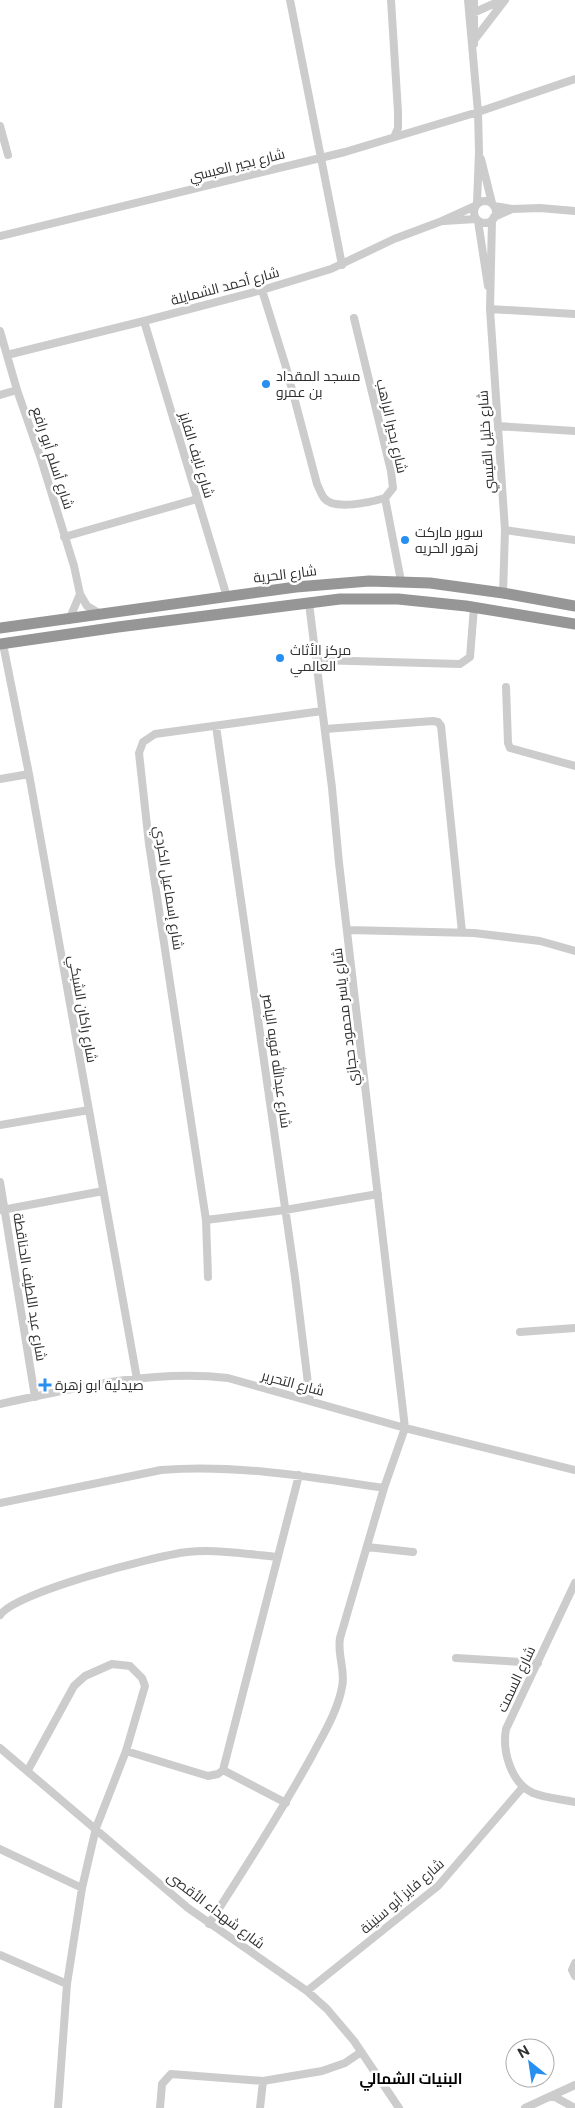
<svg xmlns="http://www.w3.org/2000/svg" width="575" height="2108" font-family="'Public Sans',Cairo,sans-serif">
<style>
.lines{fill:none;stroke-linecap:round;stroke-linejoin:round}
.minor{stroke:#ccc;stroke-width:8}
.highway{stroke:#969696;stroke-width:11}
.poi-dot{fill:#268ff0;stroke:#fff;stroke-width:2}
.labels{text-anchor:middle;dominant-baseline:central;stroke-width:5;stroke-linejoin:round;paint-order:stroke}
.street-label{font-size:14px;fill:#2f2f2f;stroke:#fff}
.poi-label{font-size:14px;fill:#2f2f2f;stroke:#fff;text-anchor:start}
.neighbourhood-label{font-size:15px;font-weight:bold;fill:#000;stroke:#fff}
</style>
<rect width="100%" height="100%" fill="#fff"/>
<g class="lines">
<path class="minor" d="M290,0L342,265
M391,0L398,112V128L395,135
M468,0L478,112L479,152L477,203
M473,13L502,0
M475,39L505,0
M474,44V0
M0,126L8,155
M481,159L492,203
M474 212a11 11 0 1 1 22 0a11 11 0 1 1-22 0Z
M494,206L512,209L540,208L575,211
M494,217L512,209
M492,220L490,309L505,530L503,593
M444,221L476,219
M478,221L488,286
M0,236L345,152L478,112L575,79
M262,290L286,367L317,484C319,488 321,494 324,498C334,511 371,502 385,498L393,488L391,471L354,318
M490,309L575,314
M144,321L227,597
M0,331L17,390L41,459L74,566L80,594L87,606L102,615
M7,355L144,321L262,290L331,269L394,239L442,221L475,206
M0,395L17,390
M498,426L575,431
M385,498L401,581
M505,530L575,540
M64,537L197,499
M69,620L80,594
M3,644L29,774L137,1379
M316,660L460,664L470,657L474,607
M506,687L508,743L510,748L575,766
M216,726L295,1277L310,1400
M325,729L433,721L438,722L441,726L462,932
M0,779L29,774
M347,930L474,933L540,941L575,951
M0,1125L89,1110
M0,1182L35,1397
M2,1210L103,1191
M206,1220L285,1210L378,1194
M208,1277L206,1220L149,844L139,753L143,742L155,734L322,711
M520,1332L575,1328
M0,1404C74,1388 152,1369 228,1378L405,1428L575,1470
M0,1503L161,1470C236,1464 310,1477 384,1488
M367,1547L413,1552
M575,1583L506,1729C502,1751 511,1783 533,1793C546,1798 561,1799 575,1802
M0,1615C17,1592 154,1556 187,1552C216,1549 248,1554 278,1557
M456,1658L538,1663
M0,1748L188,1908L307,1991L327,2009L354,2041L399,2108
M126,1751L208,1776L218,1774L223,1770
M28,1770L74,1686L85,1676L112,1664L130,1666L142,1678L145,1686L126,1751L96,1828L82,1888L67,1984L58,2108
M286,1803L223,1770L299,1475
M0,1849L82,1888
M209,1924C245,1868 281,1812 313,1754C324,1733 338,1710 342,1687C346,1671 337,1655 340,1638L384,1488L405,1428L339,863L332,788L309,603
M0,1955L67,1984
M575,1963L572,1970L575,1976
M307,1991L438,1886L523,1787
M553,2096L575,2108
M160,2108L162,2084L171,2074L263,2081L322,2071L345,2063L361,2052
M260,2108L263,2081
M525,2108L575,2085"/>
<path class="highway" d="M0,628L296,587L369,581L430,583L503,593L575,606
M0,644L118,627L340,599H398L466,606L575,624"/>
</g>
<g class="poi-dot">
<circle cx="266" cy="384" r="5"/>
<circle cx="405" cy="540" r="5"/>
<circle cx="280" cy="658" r="5"/>
<path d="M42.5 1377.5h5v5h5v5h-5v5h-5v-5h-5v-5h5z"/>
</g>
<g class="labels">
<g class="street-label">
<text transform="translate(237 165) rotate(-14)">شارع بجير العبسي</text>
<text transform="translate(225 286) rotate(-15)">شارع أحمد الشمايلة</text>
<text transform="translate(392 426) rotate(77)">شارع بحيرا الراهب</text>
<text transform="translate(486 442) rotate(-94)">شارع خليل القيسي</text>
<text transform="translate(197 455) rotate(73)">شارع نايف الفايز</text>
<text transform="translate(53 458) rotate(72)">شارع أسلم أبو رافع</text>
<text transform="translate(285 574) rotate(-7)">شارع الحرية</text>
<text transform="translate(169 888) rotate(81)">شارع إسماعيل الكردي</text>
<text transform="translate(83 1009) rotate(80)">شارع راكان الشبكي</text>
<text transform="translate(345 1017) rotate(-97)">شارع ياسر محمود حجازي</text>
<text transform="translate(277 1061) rotate(82)">شارع عبدالله فويه الباصر</text>
<text transform="translate(30 1287) rotate(81)">شارع عبد اللطيف الحناقطة</text>
<text transform="translate(293 1383) rotate(15)">شارع التحرير</text>
<text transform="translate(516 1679) rotate(-65)">شارع السمت</text>
<text transform="translate(402 1896) rotate(-41)">شارع فايز أبو سنينة</text>
<text transform="translate(216 1910) rotate(37)">شارع شهداء الأقصى</text>
</g>
<g class="poi-label">
<text x="276" y="376">مسجد المقداد<tspan x="276" dy="16">بن عمرو</tspan></text>
<text x="415" y="532">سوبر ماركت<tspan x="415" dy="16">زهور الحريه</tspan></text>
<text x="290" y="650">مركز الأثاث<tspan x="290" dy="16">العالمي</tspan></text>
<text x="55" y="1385">صيدلية ابو زهرة</text>
</g>
<g class="neighbourhood-label">
<text x="411" y="2078">البنيات الشمالي</text>
</g>
</g>
<g transform="translate(530 2063) rotate(330)"><circle r="24" fill="#ffffff" stroke="#acacac"/>
<path d="M0-4L9 19L0 12L-9 19Z" fill="#268ff0"/>
<text y="-8" font-size="14" font-weight="bold" text-anchor="middle" fill="#2f2f2f">N</text>
</g>
</svg>
